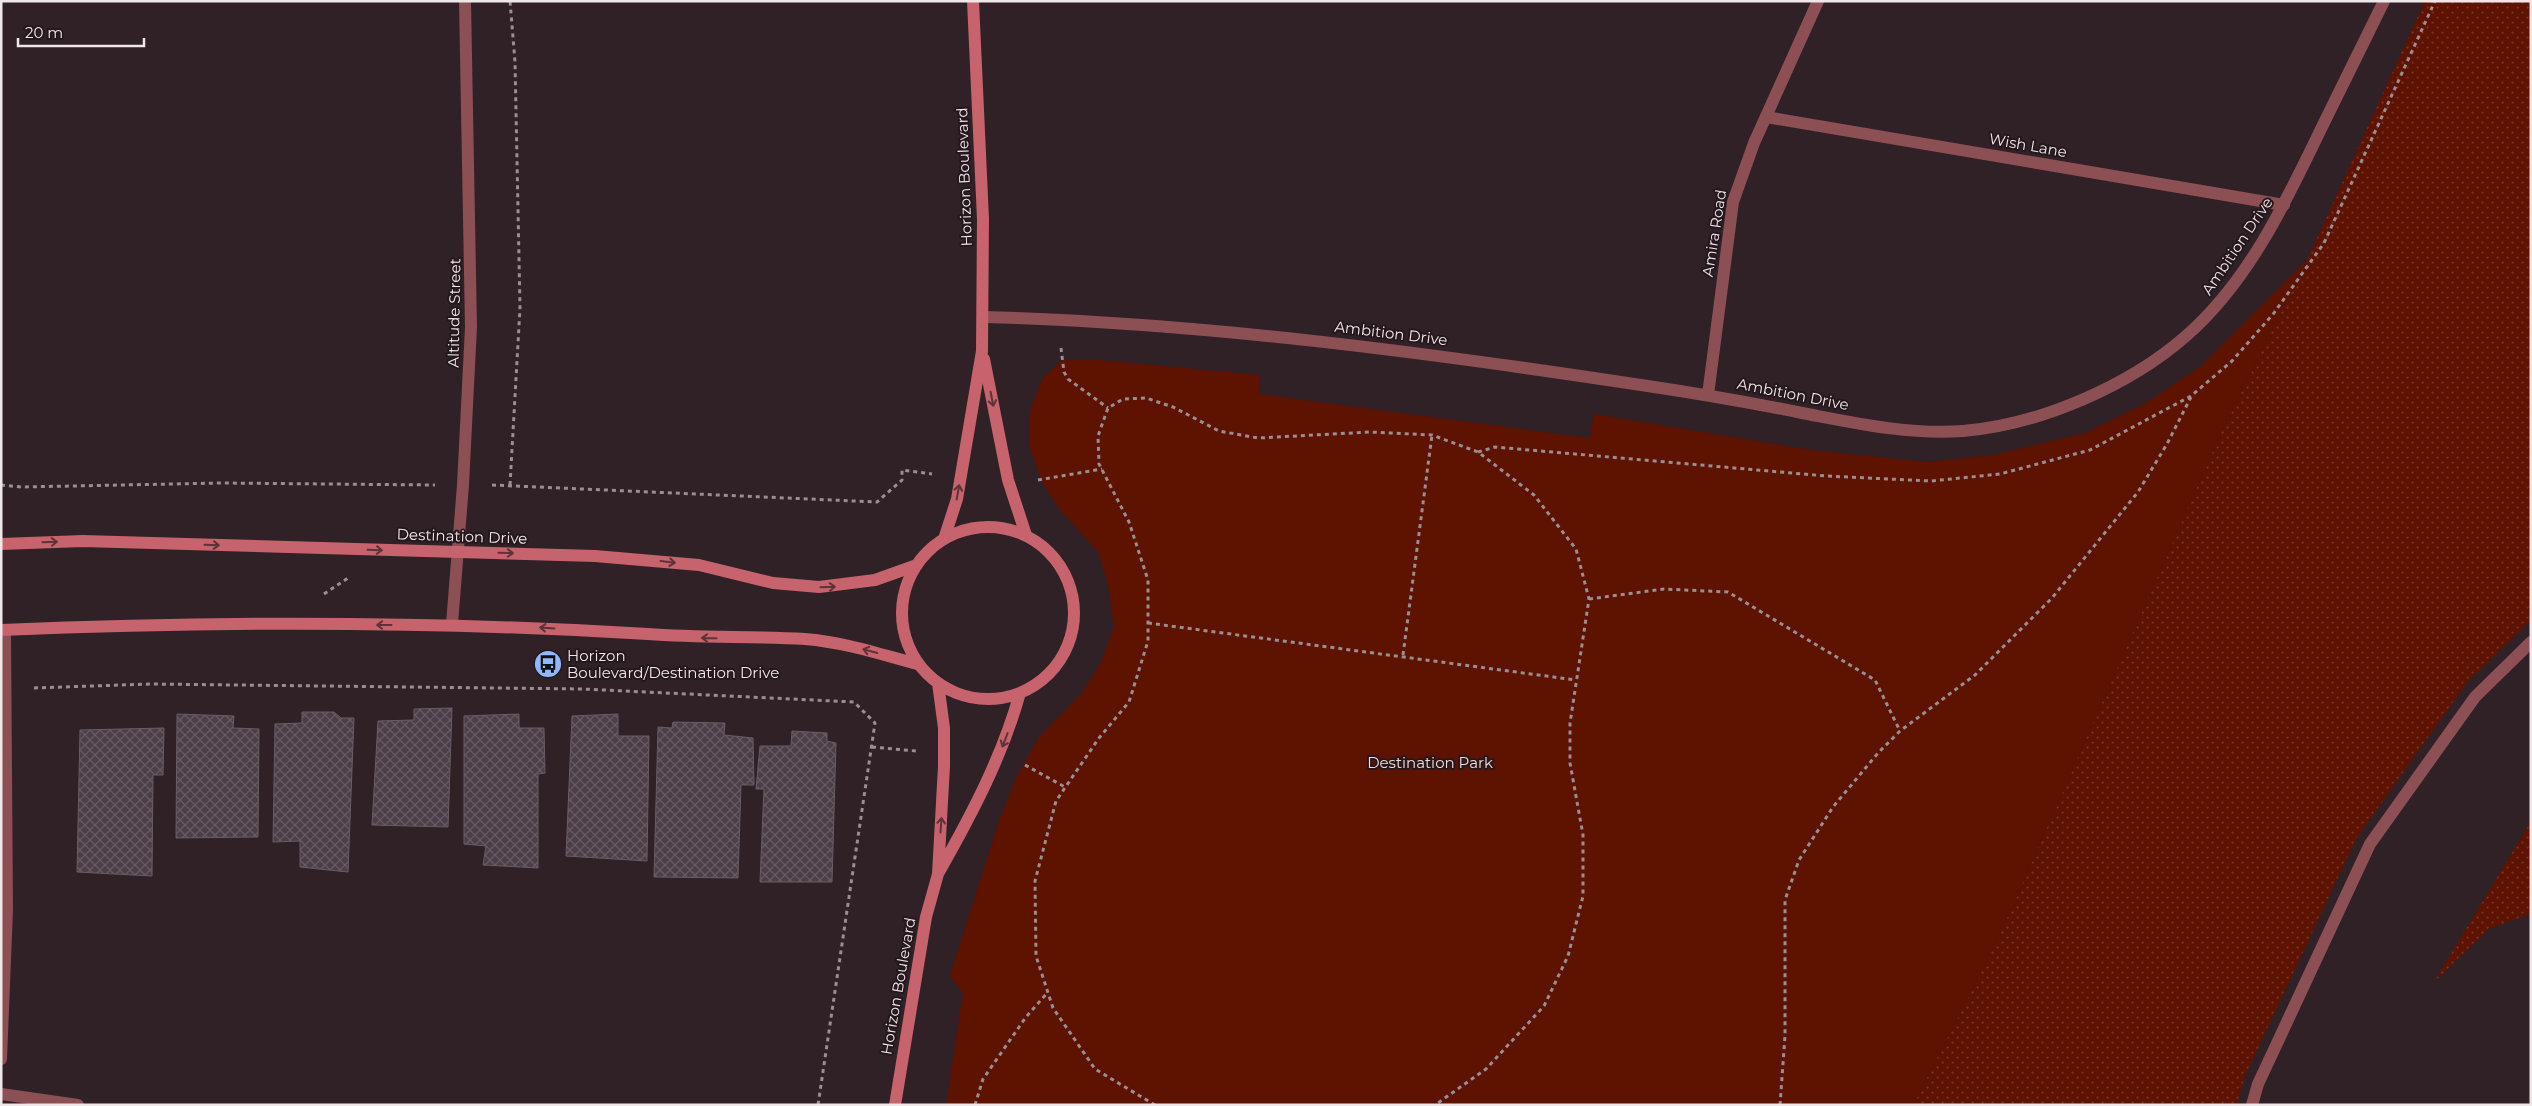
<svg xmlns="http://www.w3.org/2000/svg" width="2532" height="1106" font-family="Montserrat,sans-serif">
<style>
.grass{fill:url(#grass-dots)}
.green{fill:#5e1200}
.building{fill:url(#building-cross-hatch);stroke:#6a5c66}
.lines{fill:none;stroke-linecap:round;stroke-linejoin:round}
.path{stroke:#998e91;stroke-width:3;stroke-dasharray:4 4;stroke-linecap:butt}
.lane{stroke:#8c4f53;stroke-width:12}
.street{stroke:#8c4f53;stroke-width:12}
.secondary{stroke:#c6636c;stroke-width:12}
.oneway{stroke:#5d3238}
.labels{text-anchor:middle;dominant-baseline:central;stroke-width:4;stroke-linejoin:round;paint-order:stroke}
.street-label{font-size:15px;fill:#f0e7e9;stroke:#25181c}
.poi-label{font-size:15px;fill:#f0e7e9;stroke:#25181c;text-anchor:start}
.park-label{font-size:15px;fill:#f5dbd4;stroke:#25181c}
</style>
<defs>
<pattern id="grass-dots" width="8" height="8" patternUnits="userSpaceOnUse" patternTransform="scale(1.25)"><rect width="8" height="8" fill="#5e1200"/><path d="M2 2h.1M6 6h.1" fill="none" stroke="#753425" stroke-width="1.8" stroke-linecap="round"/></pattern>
<pattern id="building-cross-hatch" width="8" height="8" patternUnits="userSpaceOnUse" patternTransform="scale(1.25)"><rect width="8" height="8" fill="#4c3f48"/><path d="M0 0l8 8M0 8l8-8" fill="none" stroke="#665b62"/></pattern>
</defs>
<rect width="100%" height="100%" fill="#2f2126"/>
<path class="grass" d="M2425,1H2531V620L2468,681L2356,839L2245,1076L2237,1105H1913L1996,943L2219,437L2307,260Z
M2531,821V914L2490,928L2434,982Z"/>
<path class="green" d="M2307,260L2219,437L1996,943L1913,1105H946L963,993L950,976L999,820L1018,774L1039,737L1081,694L1101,662L1114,627L1108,584L1098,552L1061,511L1043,484L1030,448V411L1042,379L1062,360H1099L1260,375L1259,394L1590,438L1594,414L1812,450L1927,462L1993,455L2085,433L2146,403L2201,366Z"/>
<path class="building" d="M452,708L448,827L372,825L378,721L414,720V709Z
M302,712H334L341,718H354L348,872L300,867V841L273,842L275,724L302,723Z
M177,714L234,716L233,728L259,729L258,837L176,838Z
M519,714V728H544L545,773L538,774V868L483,865L486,846L464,844V716Z
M618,714V736H649L647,861L566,856L572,716Z
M673,722L725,723L724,735L753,738L754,785H741L738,878L654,877L658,727L672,728Z
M164,728L163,775H153L152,876L77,872L80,730Z
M792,731L827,733V741L836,743L832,882H760L764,789H756L760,746H791Z"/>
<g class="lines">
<path class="path" d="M1061,348L1064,372L1068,379L1108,408
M1478,452L1495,447L1826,476L1931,481L2000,474L2090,450L2191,396L2232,361L2274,313L2324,243L2435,1
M1038,480L1102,469
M1,485L21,487L222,483L435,485
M492,485L877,502L902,480V470L932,474
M510,485L520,308L515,62L510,1
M324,594L348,578
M1589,599L1664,589L1728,592L1875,680L1900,731
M1148,623L1576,680
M1403,655L1432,435
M34,688L150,684L583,689L854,702L875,723L818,1105
M872,747L916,751
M1025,765L1065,787
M975,1105L983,1079L1026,1017L1048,992
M1155,1105L1095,1069L1053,1008L1036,956L1035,881L1056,801L1099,738L1129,702L1148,641V580L1129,522L1099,464L1098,436L1108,408L1123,399L1146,398L1173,407L1219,431L1258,438L1370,432L1432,435L1478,452L1534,495L1576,549L1589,599L1570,723V763L1583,835V896L1568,956L1544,1006L1486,1069L1435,1105
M1780,1105L1785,1036V900L1799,860L1833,807L1878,753L1900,731L1975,675L2052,598L2138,492L2167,444L2191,397"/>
<path class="lane" d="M1766,117L2284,205
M2252,1105L2258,1084L2370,844L2475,697L2531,642"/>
<path class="street" d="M984,317C1204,323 1423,352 1641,385C1695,393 1748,402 1802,413C1855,423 1909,435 1963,431C2039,425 2129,386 2186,336C2247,283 2284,206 2319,133C2341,89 2362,45 2384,1
M1708,395L1733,202L1754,143L1818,1
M452,624L463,485L471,327L465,1
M1,1059L7,910L5,630
M1,1094L78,1105"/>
<path class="secondary" d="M984,359L1008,480L1026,535
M902 613a86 86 0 1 1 172 0a86 86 0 1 1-172 0Z
M944,539L957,499L982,351L983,219L973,1
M1,544L83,541L595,556L699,565L773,583L819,587L875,580L917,565
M1,630C217,621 433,621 648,634C700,638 753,636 805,639C843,642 880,654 917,664
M939,872C972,814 1002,757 1020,693
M895,1105L926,917L938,874L944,766V728L938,683"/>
</g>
<defs><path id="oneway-shaft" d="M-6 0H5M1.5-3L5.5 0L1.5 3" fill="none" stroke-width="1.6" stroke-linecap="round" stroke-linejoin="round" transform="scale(1.25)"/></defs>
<g class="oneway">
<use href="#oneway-shaft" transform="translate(992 399) rotate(79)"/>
<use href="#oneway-shaft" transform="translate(958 492) rotate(-80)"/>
<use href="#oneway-shaft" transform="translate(50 542) rotate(-2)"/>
<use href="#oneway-shaft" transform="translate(212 545) rotate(2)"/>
<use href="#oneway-shaft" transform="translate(375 550) rotate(2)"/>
<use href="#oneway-shaft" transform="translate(506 553) rotate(1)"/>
<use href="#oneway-shaft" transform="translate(668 562) rotate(7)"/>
<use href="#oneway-shaft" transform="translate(828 587) rotate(-2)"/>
<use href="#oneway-shaft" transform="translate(384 625) rotate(180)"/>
<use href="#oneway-shaft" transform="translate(547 628) rotate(-176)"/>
<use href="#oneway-shaft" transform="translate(709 638) rotate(-179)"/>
<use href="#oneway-shaft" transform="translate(870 651) rotate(-165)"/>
<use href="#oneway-shaft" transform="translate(1005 740) rotate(111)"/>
<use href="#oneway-shaft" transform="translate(941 825) rotate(-86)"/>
</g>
<defs>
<symbol id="bus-disc" viewBox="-11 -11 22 22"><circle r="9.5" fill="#91b8fd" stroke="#25181c"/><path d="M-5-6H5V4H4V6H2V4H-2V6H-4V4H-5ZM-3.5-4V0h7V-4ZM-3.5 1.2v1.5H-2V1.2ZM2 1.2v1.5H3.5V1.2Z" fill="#111"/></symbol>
</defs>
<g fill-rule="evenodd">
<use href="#bus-disc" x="532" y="648" width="32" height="32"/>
</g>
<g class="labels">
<g class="street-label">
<text transform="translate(2028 145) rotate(10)">Wish Lane</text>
<text transform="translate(964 177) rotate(-92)">Horizon Boulevard</text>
<text transform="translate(1714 233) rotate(-81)">Amira Road</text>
<text transform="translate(2237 246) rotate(-56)">Ambition Drive</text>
<text transform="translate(454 313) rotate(-89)">Altitude Street</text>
<text transform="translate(1391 333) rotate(7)">Ambition Drive</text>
<text transform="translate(1793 394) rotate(11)">Ambition Drive</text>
<text transform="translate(462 536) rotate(2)">Destination Drive</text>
<text transform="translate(898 986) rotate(-80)">Horizon Boulevard</text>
</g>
<g class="poi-label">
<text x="567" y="655">Horizon<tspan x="567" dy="17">Boulevard/Destination Drive</tspan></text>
</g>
<g class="park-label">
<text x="1430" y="762">Destination Park</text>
</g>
</g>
<rect width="2532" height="1106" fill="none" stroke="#f0e7e9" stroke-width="5"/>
<path d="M18 38v8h126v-8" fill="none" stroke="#f0e7e9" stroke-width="2.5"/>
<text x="25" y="38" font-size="15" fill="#f0e7e9" stroke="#25181c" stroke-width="4" paint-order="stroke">20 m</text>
</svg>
